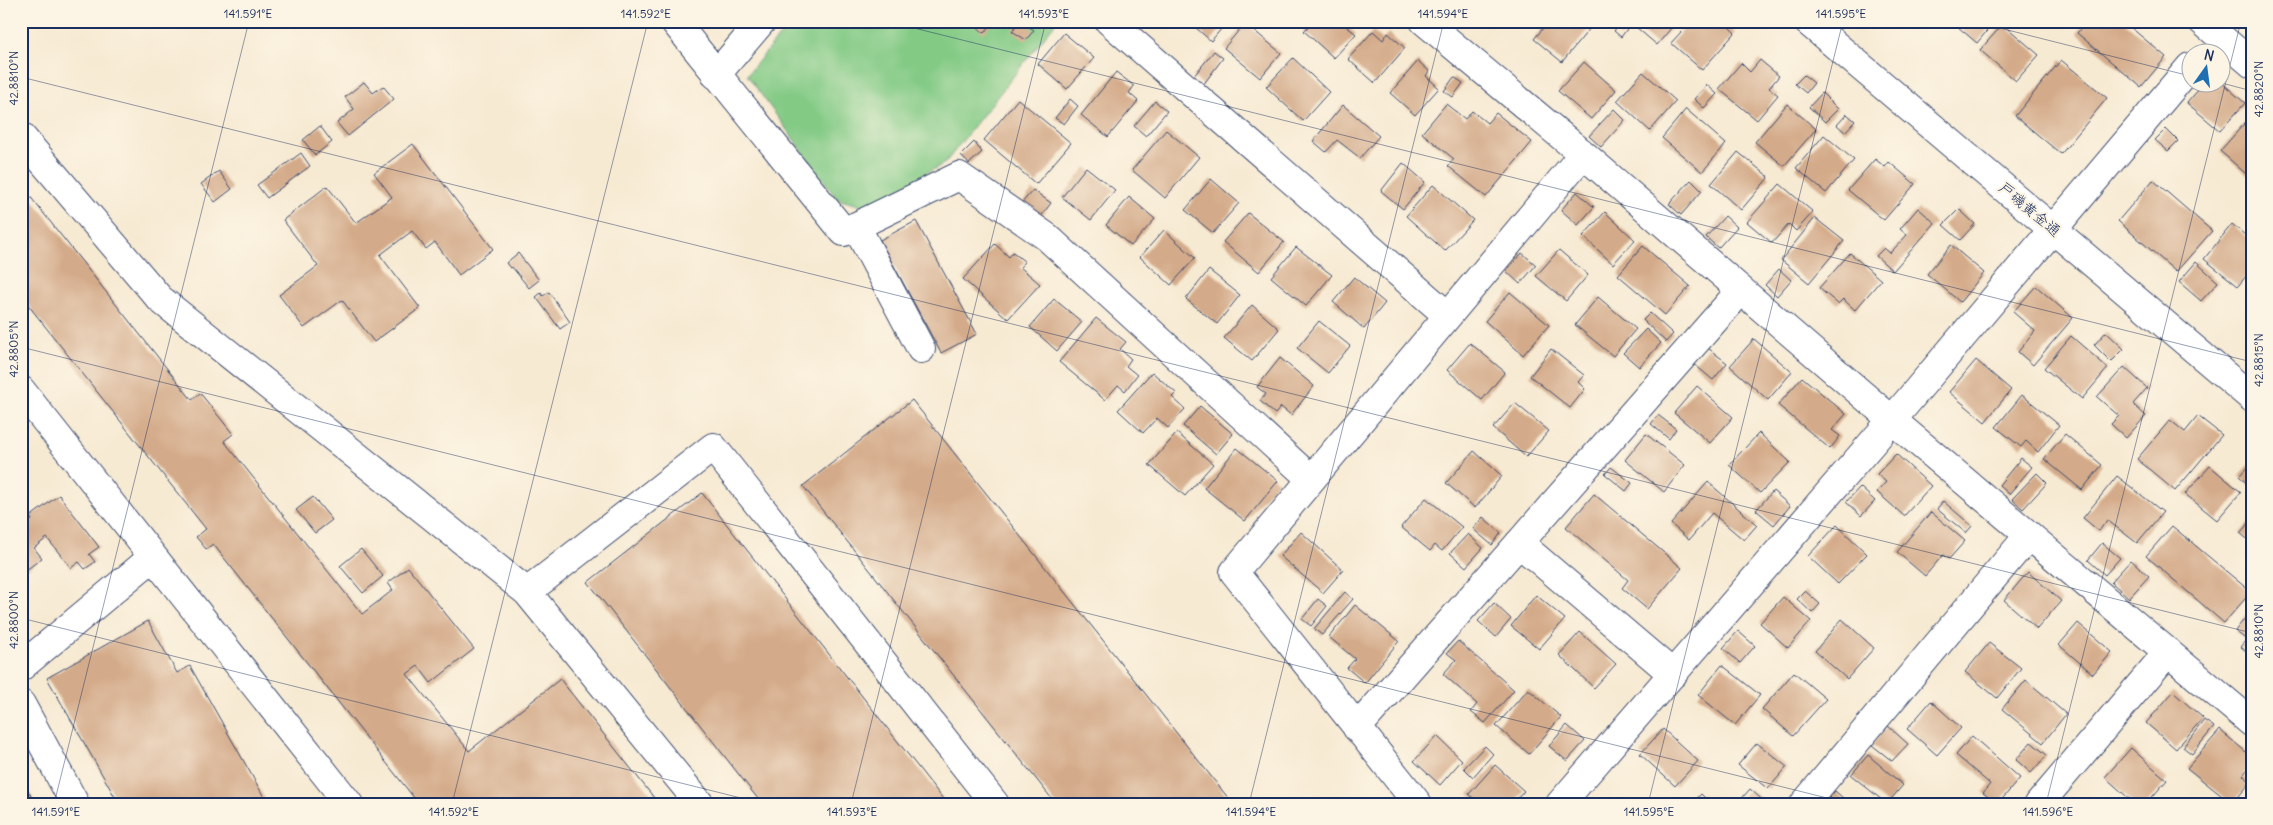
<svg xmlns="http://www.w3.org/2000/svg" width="2273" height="825" font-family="Delius,'Klee One',sans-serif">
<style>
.green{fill:#83ca85;stroke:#4f7c72}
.building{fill:#d4ab8a}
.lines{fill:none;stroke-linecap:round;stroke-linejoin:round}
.minor-casing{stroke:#3c4b70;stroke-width:30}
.minor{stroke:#fff;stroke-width:28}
.ticks{fill:none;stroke:#1b2f5e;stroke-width:1;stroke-opacity:0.45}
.labels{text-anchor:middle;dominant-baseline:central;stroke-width:4.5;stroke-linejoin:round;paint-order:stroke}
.street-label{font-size:15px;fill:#1b2f5e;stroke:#fcf5e5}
.neatline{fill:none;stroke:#1b2f5e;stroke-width:2}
.ticks-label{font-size:12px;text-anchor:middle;fill:#1b2f5e}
</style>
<rect width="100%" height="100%" fill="#fcf5e5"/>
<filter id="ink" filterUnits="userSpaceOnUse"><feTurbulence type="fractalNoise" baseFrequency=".02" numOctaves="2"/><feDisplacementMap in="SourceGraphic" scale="10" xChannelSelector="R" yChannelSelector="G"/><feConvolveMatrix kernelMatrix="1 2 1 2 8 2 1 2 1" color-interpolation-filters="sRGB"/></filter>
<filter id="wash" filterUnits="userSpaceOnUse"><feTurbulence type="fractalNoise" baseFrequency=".0096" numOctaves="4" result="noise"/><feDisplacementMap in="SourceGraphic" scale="20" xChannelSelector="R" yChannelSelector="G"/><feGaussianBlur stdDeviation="1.12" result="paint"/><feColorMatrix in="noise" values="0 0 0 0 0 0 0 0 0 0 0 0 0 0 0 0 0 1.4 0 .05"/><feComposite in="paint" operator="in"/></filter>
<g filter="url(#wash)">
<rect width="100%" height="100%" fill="#f7ead3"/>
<path class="green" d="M792,21H1057L945,163L866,207L837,199L747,75Z"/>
<g id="blocks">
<path class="building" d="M978,21H987L991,25L984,33L975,25Z
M1020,21L1034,30L1026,40L1012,31Z
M1188,21H1228L1211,41Z
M1313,21H1351L1346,26L1356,34L1334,58L1304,31Z
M1549,21H1584L1591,27L1562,62L1534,39Z
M1629,21H1677L1657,45Z
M1691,21H1723L1735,33L1702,70L1671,43Z
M1951,21H1995L1977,43Z
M2087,21H2123L2166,57L2141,87L2077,33Z
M1245,23L1281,53L1260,78L1224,48Z
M1620,23L1627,29L1621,37L1614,31Z
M2003,24L2039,55L2016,81L1980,50Z
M1373,31L1383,40L1388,33L1405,48L1375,83L1348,59Z
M1064,33L1094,58L1067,89L1038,64Z
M1214,51L1223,58L1203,85L1193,77Z
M1293,58L1329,92L1303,121L1266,87Z
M1760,60L1779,76L1769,88L1778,95L1757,120L1719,89L1741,63L1750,72Z
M2061,60L2107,98L2061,154L2015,116Z
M1418,61L1429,71L1426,76L1439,88L1415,115L1390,93Z
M1584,62L1616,90L1591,119L1558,91Z
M1116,72L1134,86L1129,93L1138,101L1108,137L1081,115Z
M1643,72L1676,101L1650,131L1617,101Z
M1804,75L1814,83L1806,93L1795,84Z
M1454,77L1463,83L1453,97L1444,91Z
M364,82L373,93L383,86L394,99L348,136L337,123L354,109L345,97Z
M2205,82H2221L2245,103L2220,131L2187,103Z
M1707,85L1717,94L1704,108L1694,99Z
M1822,93L1838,109L1825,122L1809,107Z
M1018,99L1071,143L1036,184L984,140Z
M1070,99L1078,106L1064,124L1055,118Z
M1155,101L1167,111L1146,136L1134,126Z
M1446,104L1465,119L1472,111L1487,123L1496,113L1532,142L1486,197L1448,166L1454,159L1422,133Z
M1787,104L1816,129L1784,166L1755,142Z
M1343,105L1379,136L1360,158L1337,140L1326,152L1313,141Z
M1614,109L1625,120L1601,147L1589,136Z
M1686,109L1726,144L1702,172L1662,138Z
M1847,114L1855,121L1845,132L1837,125Z
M2252,115V179L2220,151Z
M320,126L332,142L315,155L303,140Z
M2166,129L2178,141L2168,151L2155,140Z
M1166,130L1199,157L1165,198L1132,170Z
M1824,135L1854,160L1826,193L1796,168Z
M974,142L982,152L969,164L961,155Z
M413,144L493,249L459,275L435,242L426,249L412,231L380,255L420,308L374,342L342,300L304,328L279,295L318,266L283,220L327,186L356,223L392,197L374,173Z
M1738,152L1769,177L1741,210L1711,184Z
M301,153L310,166L267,198L257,185Z
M1875,159L1885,167L1889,162L1915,184L1884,220L1848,190Z
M1403,163L1425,182L1403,209L1381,191Z
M1086,167L1115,190L1091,220L1062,197Z
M219,171L232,189L215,202L201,184Z
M1211,179L1239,203L1213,233L1185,210Z
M1691,180L1702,191L1681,215L1669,204Z
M2153,180L2212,231L2176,272L2118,221Z
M1780,184L1813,212L1796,231L1789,224L1772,243L1747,222Z
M21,185L192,400L200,393L233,434L224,441L362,614L393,590L388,583L408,567L474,649L431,683L418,666L407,674L469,751L560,679L659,804H419L213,544L206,549L196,537L206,529L21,296Z
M1433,185L1473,220L1445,251L1406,216Z
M1033,190L1051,203L1039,219L1020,205Z
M1577,192L1594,207L1578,225L1561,210Z
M1129,197L1155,219L1131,246L1106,225Z
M1918,208L1935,223L1893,271L1876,256L1884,248L1890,253L1907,235L1900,229Z
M1959,209L1975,224L1960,240L1943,225Z
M1605,212L1635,240L1613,264L1583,236Z
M1248,213L1284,242L1259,272L1223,242Z
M1725,216L1737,227L1718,248L1706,237Z
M1815,218L1844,241L1809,283L1781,260Z
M916,221L977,334L941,353L880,240Z
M2232,224L2252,241V269L2238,286L2204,259Z
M1164,230L1195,258L1171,285L1140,257Z
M995,244L1009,257L1013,252L1025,262L1020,267L1040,284L1008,319L963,279Z
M1951,245L1984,273L1960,302L1927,274Z
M1643,246L1690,286L1665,315L1618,275Z
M1296,247L1332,275L1306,306L1271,277Z
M1559,250L1588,275L1566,301L1536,276Z
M518,253L539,280L529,288L512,267L510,268L506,263Z
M1522,253L1536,265L1520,284L1506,271Z
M1850,253L1881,280L1855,310L1843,299L1838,304L1819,288Z
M2196,262L2218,282L2201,301L2179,282Z
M1779,269L1791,280L1777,296L1765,285Z
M1209,270L1240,295L1217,324L1186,299Z
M1354,277L1385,303L1364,329L1333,302Z
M2036,286L2073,318L2033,365L2018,352L2035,331L2013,312Z
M549,292L570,322L560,329L536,297L541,293L543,296Z
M1510,292L1549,325L1523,355L1485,321Z
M1598,297L1636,329L1613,356L1575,325Z
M1054,299L1082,322L1057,351L1030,327Z
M1252,305L1279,329L1252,361L1224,338Z
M1650,313L1673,334L1666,342L1643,320Z
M1096,318L1126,342L1120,349L1131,359L1126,366L1137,375L1125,391L1118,385L1105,400L1059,362Z
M1319,321L1350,346L1328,373L1297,348Z
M1646,329L1661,343L1639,367L1623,353Z
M2106,332L2124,349L2111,362L2094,345Z
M2071,336L2108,368L2082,399L2044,368Z
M1754,339L1792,372L1768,400L1730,366Z
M1470,343L1505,372L1482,400L1447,370Z
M1708,348L1727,363L1713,380L1694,364Z
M1551,349L1584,375L1578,382L1585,389L1570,408L1530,376Z
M1280,358L1314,386L1291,415L1281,407L1275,414L1260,401L1266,394L1257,387Z
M1976,360L2011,390L1985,422L1949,392Z
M2124,367L2147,388L2133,404L2146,416L2126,438L2111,424L2119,416L2097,397Z
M1152,372L1176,393L1172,397L1185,409L1168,428L1157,418L1143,433L1118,410Z
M1802,377L1846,414L1832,430L1840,436L1830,449L1778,405Z
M1697,386L1733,417L1710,443L1674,413Z
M2022,395L2059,425L2038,452L2026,441L2021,447L1996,427Z
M912,400L1233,804H1056L803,486Z
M1515,403L1549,431L1526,457L1493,428Z
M1200,406L1233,434L1216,454L1183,426Z
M1658,415L1676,429L1669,439L1651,424Z
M2198,416L2222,435L2175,491L2137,459L2170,420L2185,432Z
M1177,433L1213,464L1185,496L1149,465Z
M1759,433L1790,462L1760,493L1729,465Z
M1646,434L1685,465L1664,492L1625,460Z
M2065,434L2102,465L2082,490L2044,459Z
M1237,448L1278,481L1245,521L1204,488Z
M1474,451L1502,476L1475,508L1446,483Z
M1896,454L1931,486L1904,516L1877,492L1886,482L1877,474Z
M2021,458L2032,467L2009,494L1999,485Z
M2252,462V488L2239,476Z
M2210,466L2241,492L2217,520L2185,494Z
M1611,467L1632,483L1626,491L1605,474Z
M2037,473L2047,483L2023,509L2012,499Z
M2117,476L2163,512L2137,543L2107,520L2099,531L2083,518Z
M1708,482L1757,525L1744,540L1712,513L1689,540L1671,524Z
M1860,487L1875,501L1861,516L1846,502Z
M1773,491L1790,506L1774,525L1756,510Z
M702,493L947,804H762L588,582Z
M1594,494L1682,568L1647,609L1622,588L1628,580L1566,527Z
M59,495L99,547L89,554L95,562L85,569L79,562L71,568L47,538L34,548L42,558L21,574V528L32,520L30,517Z
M313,497L332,520L315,533L296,510Z
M1426,498L1462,527L1442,551L1435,545L1430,551L1401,527Z
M1943,501L1972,526L1966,533L1937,509Z
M1931,512L1965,541L1949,559L1943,555L1925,576L1897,552Z
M1483,517L1501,533L1492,545L1473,529Z
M2252,519V543L2240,533Z
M1837,525L1867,554L1838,584L1808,556Z
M2172,526L2251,592L2224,623L2146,556Z
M1301,532L1343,570L1323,593L1280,556Z
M1468,534L1483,548L1466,567L1450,553Z
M2102,543L2120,558L2105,575L2088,560Z
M361,549L383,576L363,593L340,566Z
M2131,560L2149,576L2129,598L2111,582Z
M2028,572L2061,601L2037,629L2004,600Z
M1805,591L1820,604L1812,613L1797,599Z
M1345,592L1353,599L1322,635L1314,629Z
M1536,595L1565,619L1539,649L1511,626Z
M1783,597L1811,621L1788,648L1760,623Z
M1318,599L1327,606L1311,626L1302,619Z
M1494,603L1511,619L1496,637L1478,621Z
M1355,605L1399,641L1365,683L1347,668L1355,659L1329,637Z
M2252,609V656L2241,647L2247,640L2235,631Z
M1842,619L1874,648L1847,679L1815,651Z
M148,621L177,673L190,666L268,804H119L47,678Z
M2078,623L2112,652L2093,674L2059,645Z
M1738,631L1755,646L1740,663L1723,648Z
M1580,632L1616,664L1594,688L1559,655Z
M1458,641L1514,690L1485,723L1471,712L1477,704L1443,674L1456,660L1447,653Z
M1989,643L2021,668L1997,698L1965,672Z
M1722,665L1760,695L1735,725L1698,695Z
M1794,672L1826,699L1793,736L1762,709Z
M2026,680L2066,714L2043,743L2002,709Z
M1528,689L1561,717L1529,754L1496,726Z
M2173,692L2203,718L2176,749L2146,723Z
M1931,701L1961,728L1937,755L1907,729Z
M2204,720L2214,727L2192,754L2183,747Z
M1567,725L1585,741L1567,761L1549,746Z
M1888,726L1908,744L1892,761L1872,745Z
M1663,729L1698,761L1675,786L1640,754Z
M2220,730L2252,757V764L2243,775L2251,782L2232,804L2187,768Z
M1437,736L1462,760L1440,785L1414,761Z
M1972,736L2020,778L1998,804L1983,793L1990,784L1956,755Z
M2031,742L2047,755L2031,773L2016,760Z
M1757,743L1787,767L1768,789L1738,765Z
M1485,746L1493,754L1473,777L1464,768Z
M2131,748L2167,780L2146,804H2135L2105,777Z
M1868,755L1903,785L1887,804L1851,775Z
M1495,765L1524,791L1513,804H1480L1469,794Z
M26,786L35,804H21V788Z
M1750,789L1767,804H1737Z
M1835,791L1850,804H1824Z
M1701,794L1711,804H1692Z"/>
</g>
</g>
<g filter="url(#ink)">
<use href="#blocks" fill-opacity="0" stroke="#3c4b70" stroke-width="1"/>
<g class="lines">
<defs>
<path id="minor" d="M674,21L844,232L959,176L1047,237L1311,479
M1109,21L1447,315
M1424,21L1583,154L1892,420L2252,723
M1807,21L2252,398
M2202,21L2252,64
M716,75L762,21
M21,136L160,299L527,592L700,804
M856,226L921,349
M21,390L349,804
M1519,543L1673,674
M527,592L713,447L995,804
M21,667L153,557
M21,704L75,804
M1357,728L1741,290
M1418,804L1234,572L1583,154
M1560,804L1892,420L2190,67
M1804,804L2029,535
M2039,804L2168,652"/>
</defs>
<use href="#minor" class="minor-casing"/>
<use href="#minor" class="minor"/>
</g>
</g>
<path class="ticks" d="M886,21L2252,362M1972,21L2190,76M21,77L2252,633M2218,82L2252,91M21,347L1851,804M21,618L765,804M54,804L249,21M452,804L648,21M851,804L1046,21M1249,804L1444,21M1648,804L1843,21M2046,804L2241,21"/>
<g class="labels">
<g class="street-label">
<text transform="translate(2030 209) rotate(40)">戸磯黄金通</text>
</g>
</g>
<rect width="2273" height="825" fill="none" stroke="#fcf5e5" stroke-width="55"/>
<g transform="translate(2206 68) rotate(14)"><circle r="24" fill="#fcf5e5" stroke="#a2a6af"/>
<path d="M0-4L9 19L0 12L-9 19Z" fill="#1f6fb2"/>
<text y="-8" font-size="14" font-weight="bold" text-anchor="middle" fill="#1b2f5e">N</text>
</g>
<rect x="28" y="28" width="2218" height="770" class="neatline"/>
<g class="ticks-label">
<text x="248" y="18">141.591°E</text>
<text x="646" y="18">141.592°E</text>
<text x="1044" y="18">141.593°E</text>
<text x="1443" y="18">141.594°E</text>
<text x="1841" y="18">141.595°E</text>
<text transform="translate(14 78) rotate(-90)" y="4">42.8810°N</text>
<text transform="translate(2259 89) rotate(-90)" y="4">42.8820°N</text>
<text transform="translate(14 349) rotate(-90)" y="4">42.8805°N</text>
<text transform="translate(2259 360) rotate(-90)" y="4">42.8815°N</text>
<text transform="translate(14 620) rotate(-90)" y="4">42.8800°N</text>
<text transform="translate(2259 631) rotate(-90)" y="4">42.8810°N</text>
<text x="56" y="816">141.591°E</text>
<text x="454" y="816">141.592°E</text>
<text x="852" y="816">141.593°E</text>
<text x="1251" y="816">141.594°E</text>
<text x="1649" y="816">141.595°E</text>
<text x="2048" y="816">141.596°E</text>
</g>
</svg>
